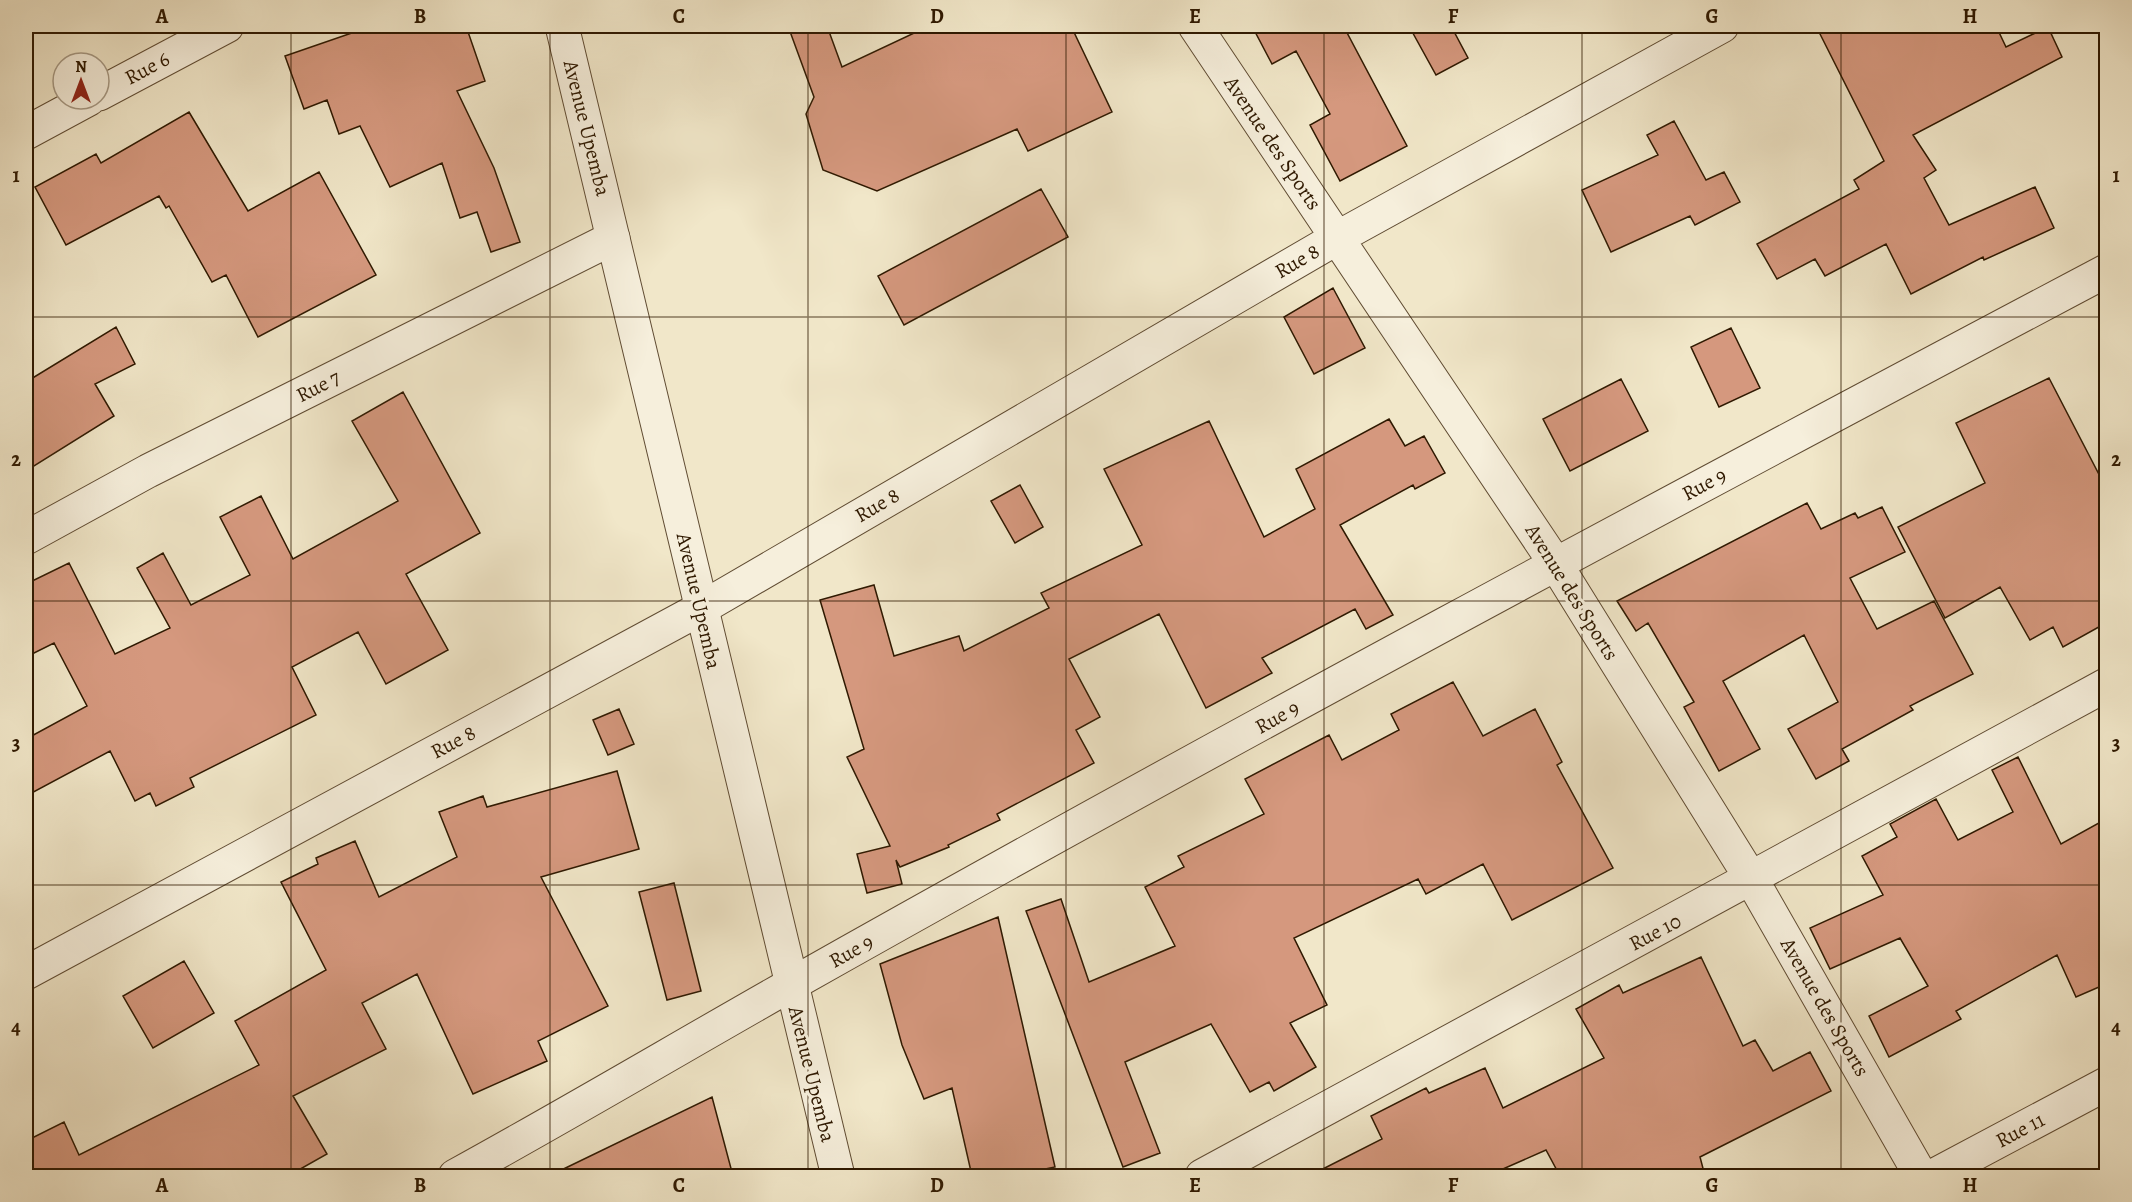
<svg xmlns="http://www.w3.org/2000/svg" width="2132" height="1202" font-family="Alegreya,serif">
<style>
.building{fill:#d5987e;stroke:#2f1901;stroke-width:1.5}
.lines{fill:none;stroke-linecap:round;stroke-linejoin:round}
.minor-casing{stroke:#604c33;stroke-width:35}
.tertiary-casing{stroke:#604c33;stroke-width:35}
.minor{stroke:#f6efdc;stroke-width:33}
.tertiary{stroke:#f6efdc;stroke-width:33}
.grid{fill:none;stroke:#2f1901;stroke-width:1.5;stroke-opacity:0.55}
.labels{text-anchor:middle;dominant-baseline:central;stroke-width:6;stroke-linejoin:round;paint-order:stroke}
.street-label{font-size:21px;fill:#2f1901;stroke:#f6efdc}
.neatline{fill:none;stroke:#2f1901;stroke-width:2}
.grid-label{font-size:20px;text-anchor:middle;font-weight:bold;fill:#2f1901}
</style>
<rect width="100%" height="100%" fill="#f1e7c9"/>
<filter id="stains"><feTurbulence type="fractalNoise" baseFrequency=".00333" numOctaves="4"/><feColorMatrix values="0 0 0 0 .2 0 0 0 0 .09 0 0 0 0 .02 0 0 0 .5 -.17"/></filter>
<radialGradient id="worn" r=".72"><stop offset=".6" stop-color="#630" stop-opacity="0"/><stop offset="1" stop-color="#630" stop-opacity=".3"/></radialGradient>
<path class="building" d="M372,26H466L485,81L457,91L494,168L520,242L491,252L477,212L460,218L442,163L390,187L360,126L339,134L327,100L304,109L285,56Z
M788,26H827L842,67L929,26H1071L1112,112L1028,151L1017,129L877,191L823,170L806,114L814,97Z
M1252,26H1346L1344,27L1407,146L1340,181L1310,125L1330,114L1296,51L1272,64Z
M1409,26H1451L1468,58L1436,75Z
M1816,26H1996L2006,47L2048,27L2062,57L1913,135L1936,170L1924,178L1949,225L2035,187L2054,228L1984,260L1983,257L1911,294L1886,244L1825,276L1815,259L1777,279L1757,244L1859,189L1854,180L1884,161Z
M189,112L248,211L319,172L376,275L258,337L226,275L212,282L169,206L166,208L159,196L66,245L35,187L96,154L101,163Z
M1674,121L1706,180L1724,172L1740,202L1695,225L1690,216L1611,252L1582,190L1658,155L1647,135Z
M1041,189L1068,237L904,325L878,276Z
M1333,288L1365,348L1314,374L1284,317Z
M116,327L135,364L95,384L114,416L26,471V382Z
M1731,328L1760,388L1719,407L1691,347Z
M2049,378L2106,488V623L2063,647L2053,627L2030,640L2000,587L1945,618L1898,527L1985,483L1956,423Z
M1621,379L1648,431L1570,471L1543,419Z
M403,392L480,533L406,574L448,650L386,684L358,632L292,667L316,715L190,778L194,787L156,806L150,793L135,801L110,751L26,796V739L87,706L54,643L26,657V584L69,563L115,654L170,628L137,568L163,553L191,605L250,575L220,517L261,496L293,559L398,501L352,421Z
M1389,419L1405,446L1424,436L1445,473L1415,489L1413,485L1340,525L1393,615L1366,629L1355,609L1262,658L1272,673L1206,708L1159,614L1069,659L1100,717L1076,730L1094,763L997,814L1000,820L948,845L949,847L900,867L896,860L902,884L867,893L857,854L890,846L847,757L864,749L820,600L874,585L894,656L959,636L964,651L1049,608L1041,593L1142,545L1104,469L1209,421L1264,537L1315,509L1296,469Z
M1020,485L1043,527L1015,543L991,501Z
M1807,503L1821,529L1855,513L1858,518L1882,507L1905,552L1850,578L1877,629L1934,601L1973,674L1910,706L1913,710L1842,749L1849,761L1816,779L1788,729L1838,702L1804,635L1723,681L1760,749L1719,771L1684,707L1694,702L1648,623L1636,631L1617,601Z
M1453,682L1483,736L1535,709L1562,762L1557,765L1613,868L1512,920L1483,864L1426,894L1418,879L1294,938L1327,1005L1290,1023L1316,1067L1274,1091L1269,1082L1250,1092L1211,1024L1125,1062L1160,1153L1123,1167L1026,911L1061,899L1089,982L1175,946L1145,887L1184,867L1178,856L1264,814L1245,779L1329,735L1342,760L1399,730L1391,714Z
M619,709L634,744L608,755L593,720Z
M2018,757L2061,844L2106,819V984L2076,997L2057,955L1956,1011L1961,1019L1889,1057L1869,1016L1928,986L1900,938L1830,969L1810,928L1883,895L1862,856L1897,837L1890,824L1936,799L1958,840L2013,812L1992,770Z
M617,771L639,849L541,877L608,1006L538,1041L547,1061L473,1094L417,974L362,1003L386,1049L293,1096L327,1154L288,1176H26V1141L64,1122L79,1155L259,1065L235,1021L326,970L281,882L318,864L316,858L355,841L379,897L457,857L439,812L483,796L487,807Z
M674,883L701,991L667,1000L639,892Z
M998,917L1055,1167L1011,1176H972L952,1088L924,1099L902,1045L880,964Z
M1701,957L1743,1046L1755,1040L1773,1071L1810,1052L1831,1091L1700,1157L1705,1176H1560L1546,1150L1487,1176H1309L1382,1139L1371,1116L1426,1088L1429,1093L1485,1068L1503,1108L1604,1058L1576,1009L1619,985L1623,993Z
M184,961L214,1013L153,1048L123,996Z
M712,1097L733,1176H549Z"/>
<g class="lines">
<defs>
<path id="minor" d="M1195,26L1555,563L1752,880L1921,1176
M99,94L227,26
M26,133L89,99
M26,538L148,471L613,238
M26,973L700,609L1337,238L1722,26
M455,1176C568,1114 679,1048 792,984C1226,739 1666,504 2106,271
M1202,1176L2106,685
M1933,1176L2106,1084"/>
<path id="tertiary" d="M562,26L838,1176"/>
</defs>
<use href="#minor" class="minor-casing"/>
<use href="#tertiary" class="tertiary-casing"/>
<use href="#minor" class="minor"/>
<use href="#tertiary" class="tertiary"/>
</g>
<path class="grid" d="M291,26V1176M550,26V1176M808,26V1176M1066,26V1176M1324,26V1176M1582,26V1176M1841,26V1176M26,317H2106M26,601H2106M26,885H2106"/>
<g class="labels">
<g class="street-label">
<text transform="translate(147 68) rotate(-28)">Rue 6</text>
<text transform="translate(587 128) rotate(76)">Avenue Upemba</text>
<text transform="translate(1273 143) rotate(56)">Avenue des Sports</text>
<text transform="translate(1297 261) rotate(-30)">Rue 8</text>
<text transform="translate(318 386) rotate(-27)">Rue 7</text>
<text transform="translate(1704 484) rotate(-28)">Rue 9</text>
<text transform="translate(877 505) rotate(-30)">Rue 8</text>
<text transform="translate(1572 592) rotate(58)">Avenue des Sports</text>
<text transform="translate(699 601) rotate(77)">Avenue Upemba</text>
<text transform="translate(1277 717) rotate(-29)">Rue 9</text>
<text transform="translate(453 742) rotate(-28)">Rue 8</text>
<text transform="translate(1655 932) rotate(-28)">Rue 10</text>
<text transform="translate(851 951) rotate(-29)">Rue 9</text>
<text transform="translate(1825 1007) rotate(60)">Avenue des Sports</text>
<text transform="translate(812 1074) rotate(76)">Avenue Upemba</text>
<text transform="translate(2020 1130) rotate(-28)">Rue 11</text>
</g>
</g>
<rect width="2132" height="1202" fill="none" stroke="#f1e7c9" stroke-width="66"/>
<g transform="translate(81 81)"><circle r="28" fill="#f6efdc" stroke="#a69984" stroke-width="1.5"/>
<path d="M0-4.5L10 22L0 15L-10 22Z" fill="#8f2418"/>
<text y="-9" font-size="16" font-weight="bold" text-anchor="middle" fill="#2f1901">N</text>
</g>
<rect x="33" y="33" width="2066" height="1136" class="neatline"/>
<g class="grid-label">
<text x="162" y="23">A</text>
<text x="420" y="23">B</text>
<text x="679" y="23">C</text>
<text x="937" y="23">D</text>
<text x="1195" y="23">E</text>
<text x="1453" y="23">F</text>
<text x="1712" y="23">G</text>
<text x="1970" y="23">H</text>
<text x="16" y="182">1</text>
<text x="2116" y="182">1</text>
<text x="16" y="466">2</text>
<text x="2116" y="466">2</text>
<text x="16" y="750">3</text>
<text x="2116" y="750">3</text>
<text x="16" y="1034">4</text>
<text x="2116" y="1034">4</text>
<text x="162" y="1192">A</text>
<text x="420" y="1192">B</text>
<text x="679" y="1192">C</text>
<text x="937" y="1192">D</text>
<text x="1195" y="1192">E</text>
<text x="1453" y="1192">F</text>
<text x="1712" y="1192">G</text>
<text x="1970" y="1192">H</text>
</g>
<rect width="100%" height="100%" filter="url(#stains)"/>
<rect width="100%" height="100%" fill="url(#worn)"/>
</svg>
